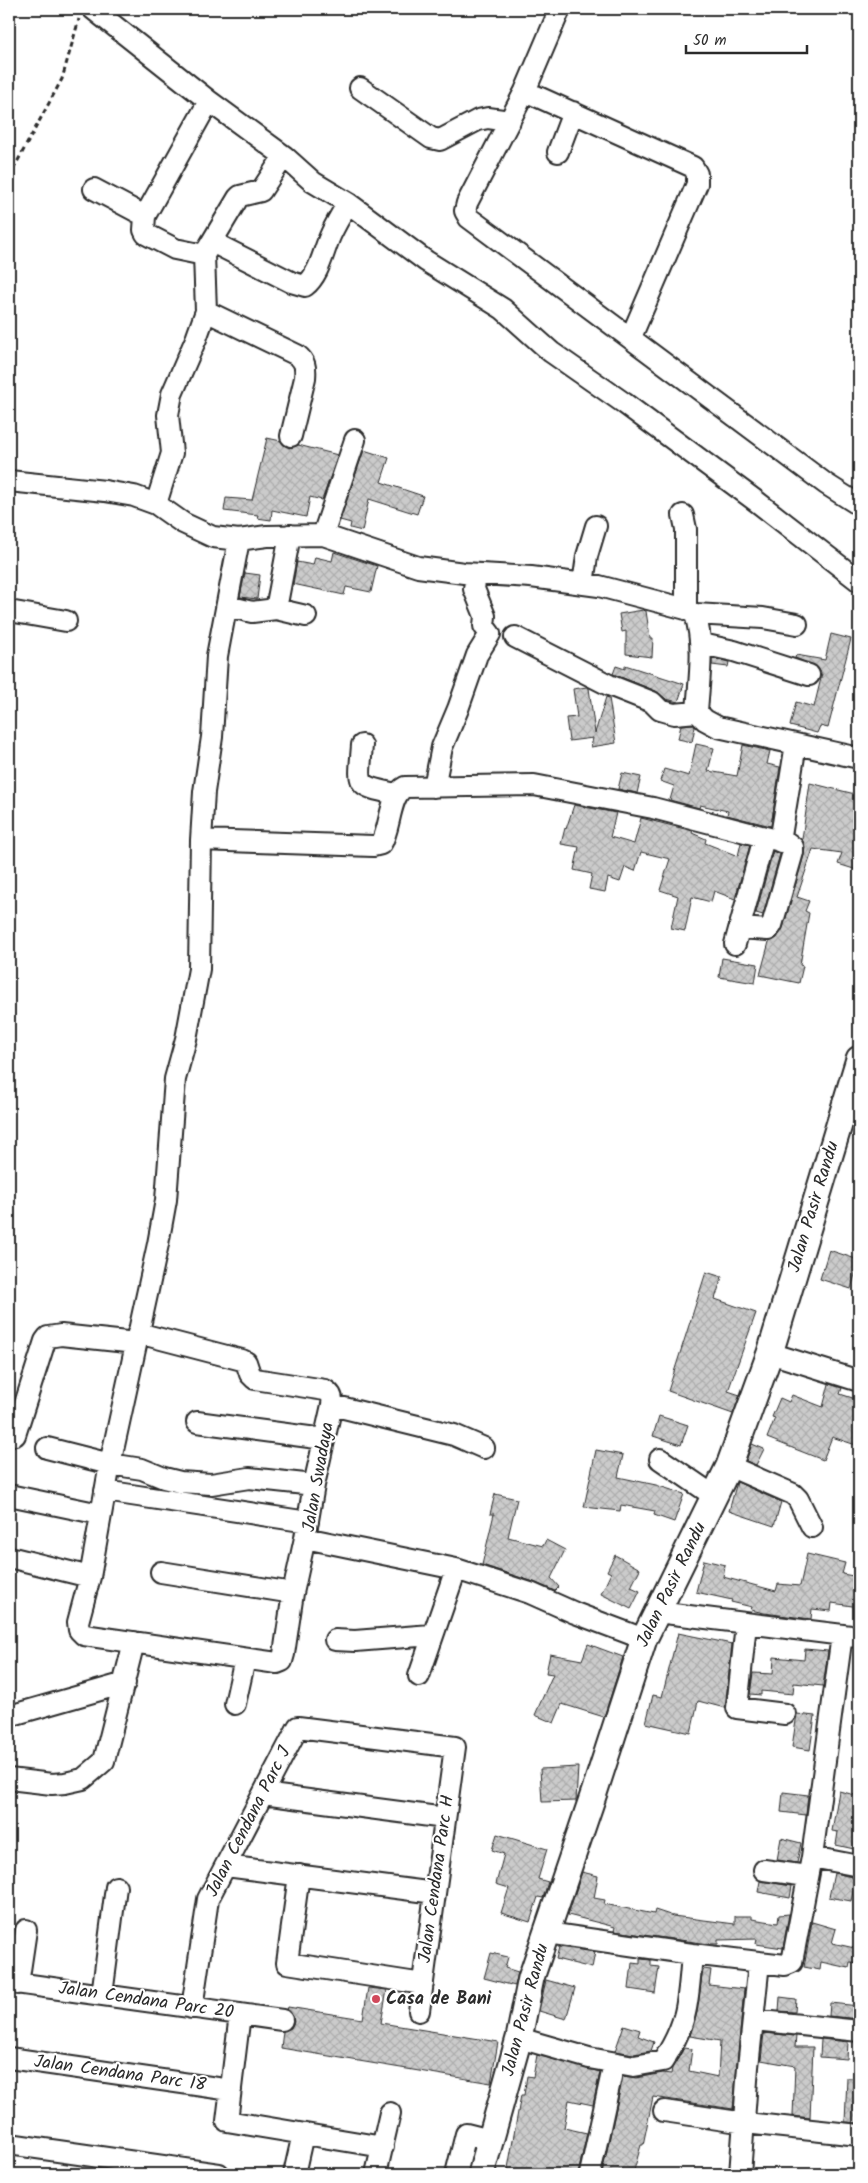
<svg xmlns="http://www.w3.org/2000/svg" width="868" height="2183" font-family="Kalam,sans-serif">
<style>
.building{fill:url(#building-cross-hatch);stroke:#2b2b2b}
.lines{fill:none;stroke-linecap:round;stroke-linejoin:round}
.minor-casing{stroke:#2b2b2b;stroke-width:24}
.major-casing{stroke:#2b2b2b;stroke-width:29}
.path{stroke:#2b2b2b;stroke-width:3;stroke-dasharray:5 4;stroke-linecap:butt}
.minor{stroke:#fff;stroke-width:20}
.major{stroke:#fff;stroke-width:25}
.poi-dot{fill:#d1495b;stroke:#fff;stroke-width:2}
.labels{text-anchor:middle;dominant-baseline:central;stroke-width:4;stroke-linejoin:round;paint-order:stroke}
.street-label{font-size:18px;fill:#2b2b2b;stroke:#fff}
.poi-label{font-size:18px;font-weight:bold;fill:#2b2b2b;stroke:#fff;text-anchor:start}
</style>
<defs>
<pattern id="building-cross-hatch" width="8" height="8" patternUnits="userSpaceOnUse" patternTransform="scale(1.25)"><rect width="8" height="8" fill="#cbcbcb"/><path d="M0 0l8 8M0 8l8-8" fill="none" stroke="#aeaeae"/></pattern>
</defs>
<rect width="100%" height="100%" fill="#fff"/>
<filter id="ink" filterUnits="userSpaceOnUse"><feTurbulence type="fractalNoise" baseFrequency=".02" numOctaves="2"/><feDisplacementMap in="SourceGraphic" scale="10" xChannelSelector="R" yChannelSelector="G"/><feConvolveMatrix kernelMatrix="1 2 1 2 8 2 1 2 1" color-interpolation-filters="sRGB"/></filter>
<g filter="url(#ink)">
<path class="building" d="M267,438L281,441L289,448L298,445L338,455L322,500L310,497L306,517L272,510L271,520L257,518L258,515L224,511L226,498L252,500Z
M364,450L389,458L381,482L423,496L417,514L369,499L362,531L350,528L351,523L340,520Z
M334,552L377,566L371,592L346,587L344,595L293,584L297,562L313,565L315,557L332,561Z
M245,573L260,575L257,599L240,597Z
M643,610L646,611L650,638H653L652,657L626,654V631L622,632L619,614Z
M831,634L851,639L828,728L820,726L817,733L790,726L796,702L814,707L822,674L817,667L795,658L796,655L825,660Z
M712,658L729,662L728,667L712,665Z
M625,665L684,684L678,702L666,699L656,691L613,674L616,666L625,669Z
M587,687L589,688L595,733L606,697L609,698L616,743L591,747L593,738L569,741L566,718L577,717L573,689Z
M693,724L695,727L692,742L678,739L681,725Z
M696,744L714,748L708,771L737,776L743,745L770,751L767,764L780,767L771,826L727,815L728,811L700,805L699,808L670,800L674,786L660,781L664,769L689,776Z
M622,773L641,777L637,793L618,789Z
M810,783L859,795V834L857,845L859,846V863L857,870L838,864L842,853L813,849L797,897L809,901L805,911L809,913L800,965L803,966L799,983L760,975L769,942L777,938L783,928L804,855L805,847L802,839Z
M574,805L616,813L610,837L634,844L641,818L693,831L692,833L706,839L705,843L738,856L741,843L750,845L735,899L714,891L711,902L692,897L685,931L671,928L678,896L660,890L670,859L641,852L635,871L625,867L620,882L608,878L605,892L589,889L592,874L574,870L579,847L561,844L565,828L566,829Z
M773,851L780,854L763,915L756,913Z
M722,958L758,964L755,983L719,977Z
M829,1250L859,1260L851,1289L820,1279Z
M706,1272L722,1277L715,1299L756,1313L728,1391L740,1395L733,1414L668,1391Z
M829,1384L842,1388L840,1394L859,1400V1446L832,1437L823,1460L767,1438L775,1418L772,1417L780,1398L789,1402L792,1395L823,1407Z
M659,1416L688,1425L681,1445L653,1436Z
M752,1444L764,1449L756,1465L746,1461Z
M596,1450L623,1455L618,1477L656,1485L684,1494L674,1522L654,1515L655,1511L621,1505L620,1511L584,1507Z
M737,1482L781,1502L774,1526L729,1511Z
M495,1494L517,1499L508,1537L543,1546L546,1540L565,1550L551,1578L559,1587L555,1591L534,1582L482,1565L494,1514H490Z
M807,1554L845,1563L842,1574L859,1577V1607L832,1603L831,1611L812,1609L811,1619L764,1613L751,1610L752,1607L731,1602L732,1600L696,1592L704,1560L725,1565L723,1577L776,1591L778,1584L800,1586Z
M615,1555L640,1569L631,1587L640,1591L631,1609L601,1594L611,1573L607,1571Z
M678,1633L732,1644L725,1708L698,1701L691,1733L646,1723L653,1695L662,1697Z
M588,1644L623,1657L604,1717L562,1704L554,1723L535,1715L553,1674L546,1673L550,1654L582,1660Z
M805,1649L828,1651L823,1686L794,1683L793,1694L761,1691V1695L750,1694L753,1673L773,1674L774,1657L804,1660Z
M797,1714L815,1716L810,1750L792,1747Z
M578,1767L576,1801L542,1802L540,1769Z
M839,1791L859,1796V1824L854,1849L836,1845L838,1832L832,1831Z
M783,1792L808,1795L806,1815L781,1812Z
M497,1834L547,1849L538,1879L548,1882L543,1898L538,1897L530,1922L501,1913L509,1888L496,1884L504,1854L492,1850Z
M781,1838L801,1843L797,1863L777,1860Z
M582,1872L598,1876L594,1898L605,1900L604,1904L654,1914L655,1910L673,1916L735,1924V1916H752V1919L778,1923L779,1915L789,1914L783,1948L756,1944L757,1939L718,1940V1944H709L614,1931L615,1927L568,1915Z
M834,1873L856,1878L851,1901L829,1897Z
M760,1881L792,1886L790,1898L758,1892Z
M812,1922L836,1929L832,1943L859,1949V1963L850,1962L849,1968L821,1962L820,1970L804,1967Z
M559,1947L595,1952L592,1968L556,1959Z
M491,1953L508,1957L505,1968L518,1972L515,1986L484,1978Z
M640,1959L651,1960V1966L659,1967L655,1993L629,1989L632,1963L640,1964Z
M703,1969L711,1970L709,1985L744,1989L733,2109L653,2097L643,2145H641L633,2174H602L623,2076L636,2078L663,2073L671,2074L672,2068L684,2048L692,2049L689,2071L718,2077L720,2041L690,2036L697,2012Z
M546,1980L575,1988L566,2019L539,2011Z
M368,1988L387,1990L381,2023L498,2042L491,2083L281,2048L283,2031L291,2028L294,2022L293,2016L287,2010L288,2007L363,2019Z
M780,1997L796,1999L795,2012L779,2011Z
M830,2003L859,2006V2019L829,2016Z
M624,2025L640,2030L638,2036L654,2042L651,2051L634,2054L615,2051Z
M764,2033L796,2036L795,2047H813L810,2118L793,2116L795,2066L761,2060Z
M821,2039L848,2042L847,2059L820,2057Z
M537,2055L600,2072L593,2105L569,2100L564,2128L587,2133L578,2174H507L521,2095H524L527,2076L533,2077Z
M847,2078H859V2123L845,2122Z"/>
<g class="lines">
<defs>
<path id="minor" d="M93,9L209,101L284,156L313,182L348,203L426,261L503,309L551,352L624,403L756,501L859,581
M560,9L525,91L467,203L465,211L469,218L826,484L859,505
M360,88L431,138L440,140L478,120L488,118L510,121
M525,91L693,167L697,174V184L631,337
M558,152L573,112
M94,189L145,216L144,230L146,234L175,249L204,255L238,198L240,196L261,191L284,156
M145,216L209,101
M212,242L291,282L305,286C320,274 323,251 331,234C336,223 342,213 348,203
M206,311L297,355C305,361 306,367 305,378L291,436
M9,481L105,491L134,496L156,504L183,523L213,537L239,540L267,536L323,535L418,567L464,573L531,577L599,586L686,609L695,614C705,646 699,679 697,712L705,720L718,727L859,758
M156,504L172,453L168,415L172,394L196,339L206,311L204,255
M683,515L686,529V609
M323,535L355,440
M239,540L217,656L212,737L204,792L201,840L199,969L186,1039L175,1079L166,1200L158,1244L110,1464L90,1577L78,1622L79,1630L84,1635L277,1663L282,1661L284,1654L293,1593L305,1538
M583,584L587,556L596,526
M227,606L252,612L276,609L306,616
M276,609L290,535
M9,611L66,621
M695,614L763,618L797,624
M515,637L609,685L652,702L660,710L674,714L697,712
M702,644L734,651L809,675
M362,745C359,787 354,785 396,794
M434,787L442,747L458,709L477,655L490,634L484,626L485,616L474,589L476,574
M201,840L373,846L381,844C391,828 389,795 405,787L534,785L653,808L788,843L793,847V852L772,925L768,930L740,928
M780,842L796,744
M735,944L764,838
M138,1333L242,1360L246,1362L250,1374L255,1379L325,1390C332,1394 333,1398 332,1405L314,1485L305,1538L456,1569L530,1593L575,1613L644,1639
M770,1353L859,1381
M332,1405L454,1435L484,1448
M197,1422L324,1439
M15,1435L45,1341L48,1337L61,1335L136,1343
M47,1448L110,1464L142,1469L164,1478L180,1482L211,1484L249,1478L314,1485
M660,1459L714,1496
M729,1466L793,1494L798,1499L812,1527
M105,1491L308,1522
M9,1495L100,1514
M9,1557L90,1577
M161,1572L293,1593
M657,1612L859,1637
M746,1624L737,1708L785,1714
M335,1640L355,1641L431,1635
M419,1676L456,1569
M235,1704L245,1659
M9,1716L125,1683
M9,1779L52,1784L65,1783L83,1779L104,1761L134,1642
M263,1794L445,1818
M812,1857L859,1866
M226,1866L435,1893
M764,1870L807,1876
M299,1875L287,1963L423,1984
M547,1933L692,1954L785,1965L792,1962L812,1857L842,1635
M9,1982L282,2020
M18,1984L26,1930
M102,1995L116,1887
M192,2008L208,1899L298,1727L455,1747L419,2011
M240,2014L227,2121L383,2147
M753,2020L759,1962
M519,2038L589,2058L634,2066L663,2061C689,2021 688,2000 692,1954
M9,2058L231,2090
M664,2111L745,2123L859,2135
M9,2144L219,2174
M294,2174L303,2134
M376,2174L390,2113
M456,2174L466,2134L490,2140
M590,2174L614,2063
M740,2174L748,2067L753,2020L859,2031"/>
<path id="major" d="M481,2174L519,2038L531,1978L595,1790L644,1639L729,1466L770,1353L859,1059"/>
</defs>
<use href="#minor" class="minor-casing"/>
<use href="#major" class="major-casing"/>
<path class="path" d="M9,177L62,79L79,19"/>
<use href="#minor" class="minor"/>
<use href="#major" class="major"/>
</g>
</g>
<circle class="poi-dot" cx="376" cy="1999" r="5"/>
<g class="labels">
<g class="street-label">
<text transform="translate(814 1207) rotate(-73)">Jalan Pasir Randu</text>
<text transform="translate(319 1477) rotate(-80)">Jalan Swadaya</text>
<text transform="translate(672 1585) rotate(-64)">Jalan Pasir Randu</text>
<text transform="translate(249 1822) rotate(-63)">Jalan Cendana Parc J</text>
<text transform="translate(437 1879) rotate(-82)">Jalan Cendana Parc H</text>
<text transform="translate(146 2001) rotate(8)">Jalan Cendana Parc 20</text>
<text transform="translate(526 2010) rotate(-75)">Jalan Pasir Randu</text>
<text transform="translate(120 2074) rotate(8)">Jalan Cendana Parc 18</text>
</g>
<g class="poi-label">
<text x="386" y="1999">Casa de Bani</text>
</g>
</g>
<rect width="868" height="2183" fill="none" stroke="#fff" stroke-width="30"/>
<rect x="15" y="15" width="838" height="2153" fill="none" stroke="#2b2b2b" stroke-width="2" filter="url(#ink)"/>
<path d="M686 45v8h121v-8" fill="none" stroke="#2b2b2b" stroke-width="2.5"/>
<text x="693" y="45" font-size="15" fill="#2b2b2b" stroke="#ffffff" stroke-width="4" paint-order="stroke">50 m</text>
</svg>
